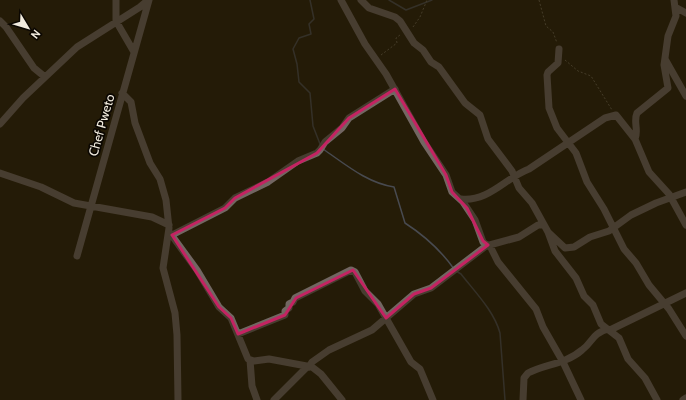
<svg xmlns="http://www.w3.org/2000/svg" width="686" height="400" font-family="Cabin,sans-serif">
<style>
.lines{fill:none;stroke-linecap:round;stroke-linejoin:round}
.stream{stroke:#484a50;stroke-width:1.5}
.path{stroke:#6b6351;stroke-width:1;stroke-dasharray:2 2;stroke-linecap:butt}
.minor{stroke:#726662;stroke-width:7}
.marked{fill:none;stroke:#c42362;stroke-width:3;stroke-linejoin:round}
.labels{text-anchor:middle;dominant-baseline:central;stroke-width:3.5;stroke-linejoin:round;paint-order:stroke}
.street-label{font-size:13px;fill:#f1ebde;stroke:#0b0702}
</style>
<rect width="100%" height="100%" fill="#251c07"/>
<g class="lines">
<path class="stream" d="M310,0L314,19L309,24L311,34L299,38L293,49L297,64L299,82L310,93L313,126L320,144
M389,0L406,10L432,0
M323,149C345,164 367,183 394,187L405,223C425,236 440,249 454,269
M456,271L461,274C475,292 494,311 500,333L505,400"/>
<path class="path" d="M539,0L546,26L553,32L557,43
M413,27L420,17L427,0
M381,55L397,43L396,38L400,35
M565,60L578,71L591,76L612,110"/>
<path class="minor" d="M116,0V21L134,52
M341,0L365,44L386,74L424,142L446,175L452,192L463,202L475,220L483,242L491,248L498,262L536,309L543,327L563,362L581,400
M361,0L369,8L395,17L400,21L414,43L423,50L431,62L439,67L465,103L480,115L488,139L512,171L519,188L532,203L548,232L555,251L576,278L584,296L593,305L601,324L619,338L628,359L645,378L657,400
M675,7L686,13
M0,21L6,27L34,68L45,77
M559,49L558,63L548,72L547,75L549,108L557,128L576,153L587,182L604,209L624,249L636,263L649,285L669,309L686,336
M665,59L686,96
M122,93L131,102L135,123L150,163L160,179L166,200L169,228L163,268L175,313L177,335L178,400
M0,124L23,98L77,47L140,7L148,0
M635,139C639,130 633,122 637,113L668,88L664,65L668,36L676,16L674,0
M0,173L41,187L74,203L152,217L169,225
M461,199C489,202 505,178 529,169L605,118L616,115L635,139L649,172L669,194L686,225
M548,232L565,248L574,247L590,237L609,231L631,215L656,203L686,192
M170,233L197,270L219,307L231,318L248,359L254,361L269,359L312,367L321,374L342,400
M172,235L225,208L235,198L268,182L298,161L317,153L320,150L325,142L342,128L349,118L395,89
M77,256L149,0
M610,330L686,293
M238,334L285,315V311L289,308V304L293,302L295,298L351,270L355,272L365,291L378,304L411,362L420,369L433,400
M250,360L252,386L257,400
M309,367L312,362L329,350L372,330L414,294L431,288L486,246L519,237L538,225H544
M274,400L307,367
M523,400L524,378L528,373C545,364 566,364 582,350C594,341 591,334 608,329
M683,400L686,398"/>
</g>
<path d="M0 0H686V400H0ZM395,89L446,175L452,192L467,208L483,241L488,245L431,288L414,294L386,318L353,270L296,298L285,315L238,334L231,318L219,307L172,235L225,208L235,198L317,153L349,118Z" fill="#251c07" fill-opacity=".55" fill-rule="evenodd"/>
<path class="marked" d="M395,89L446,175L452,192L467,208L483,241L488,245L431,288L414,294L386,318L353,270L296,298L285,315L238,334L231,318L219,307L172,235L225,208L235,198L317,153L349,118Z"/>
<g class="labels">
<g class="street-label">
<text transform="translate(101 125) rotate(-74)">Chef Pweto</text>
</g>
</g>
<g transform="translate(28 28) rotate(128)" stroke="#0b0702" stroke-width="3" paint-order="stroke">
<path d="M0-3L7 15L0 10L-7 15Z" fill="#f1ebde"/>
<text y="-6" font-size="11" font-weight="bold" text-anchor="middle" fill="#f1ebde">N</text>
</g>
</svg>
